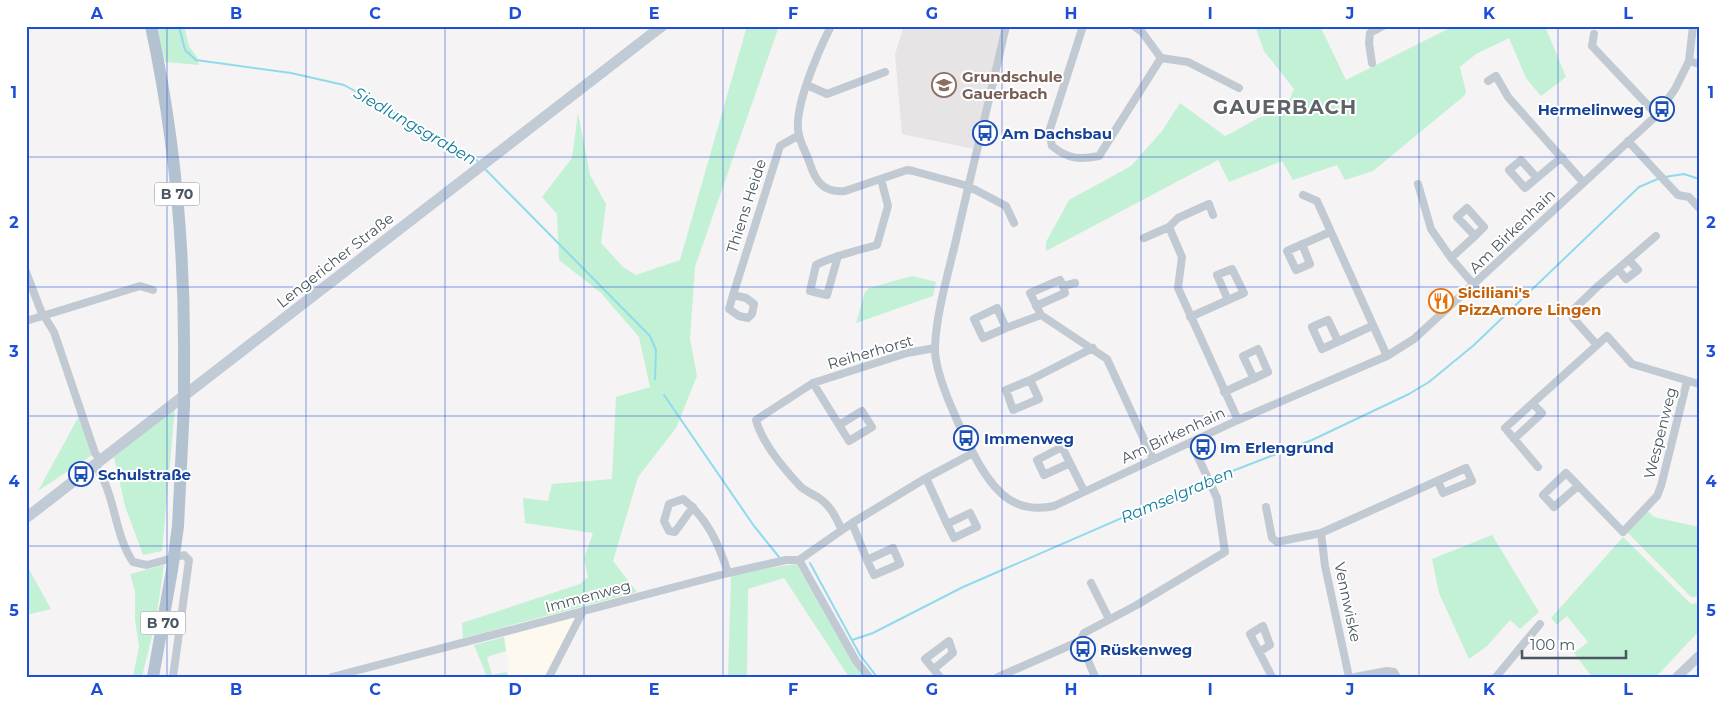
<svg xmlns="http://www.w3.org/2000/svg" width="1725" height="703" font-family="Montserrat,sans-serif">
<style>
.commercial{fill:#fdf9ef}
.education{fill:#e6e4e5}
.green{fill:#c3f1d5}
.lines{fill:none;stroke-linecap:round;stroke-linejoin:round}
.stream{stroke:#90daee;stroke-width:2}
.minor{stroke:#c1cad2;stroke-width:8}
.tertiary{stroke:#c1cad2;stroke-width:10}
.secondary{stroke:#c1cbd6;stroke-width:11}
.primary{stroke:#b3c2d1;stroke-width:12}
.primary-bridge{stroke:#b3c2d1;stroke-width:12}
.grid{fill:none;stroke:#1d4ed8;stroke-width:1;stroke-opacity:0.55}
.labels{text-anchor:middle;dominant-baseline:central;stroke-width:4;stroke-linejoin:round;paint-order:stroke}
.shield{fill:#fff;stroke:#808990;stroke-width:1}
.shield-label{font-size:14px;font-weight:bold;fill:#4a5661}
.education-label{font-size:15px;font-weight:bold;fill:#785e54;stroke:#fff;text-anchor:start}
.transit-label{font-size:15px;font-weight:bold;fill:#164399;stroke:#fff;text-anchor:start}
.street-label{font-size:15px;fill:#4a5661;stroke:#fff}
.food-label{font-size:15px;font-weight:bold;fill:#c56008;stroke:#fff;text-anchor:start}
.water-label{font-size:16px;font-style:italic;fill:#0c7c9b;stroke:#fff}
.district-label{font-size:20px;font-weight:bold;letter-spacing:1px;fill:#5f6368;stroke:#fff}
.neatline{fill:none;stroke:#1d4ed8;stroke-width:2}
.grid-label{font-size:16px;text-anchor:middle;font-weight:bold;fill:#1d4ed8}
</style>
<rect width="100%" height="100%" fill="#f5f3f3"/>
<path class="commercial" d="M579,614L546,677H508L507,672L509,669L504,637Z"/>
<path class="education" d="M904,26L1002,28L974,149L902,134L895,54Z"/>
<path class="green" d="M157,26H184L189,46L197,57L199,65L165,62Z
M747,26H779L695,267L690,339L697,376L676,428L638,477L613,561L637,592L463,638L462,623L580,584L588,577L584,558L593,533L525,523L523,498L548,501L552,484L612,479L616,397L650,387L639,337L601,293L559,260L557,214L542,197L572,158L578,113L590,175L606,204L601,243L623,267L636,275L680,260Z
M1255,26H1320L1346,80L1454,26H1545L1566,77L1541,96L1526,78L1509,38L1476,54L1460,67L1466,92L1464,96L1373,171L1345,180L1337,165L1293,180L1282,161L1229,182L1218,160L1046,251V242L1069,200L1131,166L1162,131L1180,103L1225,136C1245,127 1264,111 1285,110L1294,89L1264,51Z
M912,276L936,282L933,296L856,323L865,292L869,288Z
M175,407L162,551L143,555L125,506L114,457Z
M79,416L92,455L38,491Z
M1646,510L1654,517L1699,527V596L1691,597L1627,532Z
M1492,535L1539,612L1520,629L1510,620L1487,646L1469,659L1439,593L1432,559Z
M1623,537L1691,604L1699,603V631L1656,677H1592L1574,653L1588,642L1567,616L1557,625L1551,618Z
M26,564L51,609L26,615Z
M796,564L854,665L864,677H849L784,578L748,589L747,677H728L731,574Z
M164,565L156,620L142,677H133L139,646L135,620V591L130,574Z
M504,637L506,651L487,657L492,675L507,672L508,677H487L474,645Z"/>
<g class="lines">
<path class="stream" d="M179,26L185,50L196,60L291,73L344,85L475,158L479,163
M484,168L650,336L656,350L655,379
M1665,177L1684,174L1699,179
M664,395L754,526L779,557
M1212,479L1312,440L1409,394L1429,382L1474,345L1639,187L1660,178
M810,563L860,655L877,677
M852,640L873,633L963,587L1207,481"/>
<path class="minor" d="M831,26C819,50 792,110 799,135C801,145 807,154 810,164C816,182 824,193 845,191L907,170L913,171L968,186L1006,206L1014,223
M1006,26C990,98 972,169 956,240C948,274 936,314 935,348C934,376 965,439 979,464C997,495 1017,514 1054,506L1238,420L1387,356L1414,339L1657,115L1675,89L1689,61L1693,26
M1083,26L1049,132L1052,146C1068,159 1079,160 1099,156L1161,58
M1134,26L1142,32L1161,58
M1594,34L1592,46L1657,115
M1161,58L1188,62L1239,88
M1689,61L1699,64
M1372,63L1369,43L1370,33L1383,26
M1488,81L1496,76L1508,97L1583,182
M807,85L827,94L885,72
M1628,141L1678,195L1689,197L1699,208
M1537,178L1521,160L1509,170L1525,188L1562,157
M1418,184L1431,229L1451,258L1475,286
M1303,195L1317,201L1387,356
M1169,227L1182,257L1178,288L1238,420
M1144,238L1169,227L1178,218L1209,204L1213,215
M1302,244L1310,264L1296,270L1287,251L1330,232
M838,256L827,295L810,291L816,265C835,255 856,251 877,245L888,206L881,179
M1451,258L1475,236L1457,217L1467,208L1484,227L1475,236
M1618,269L1626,279L1638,270L1629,260
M26,272L41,311L54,332L95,453L100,460
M733,295L746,298L754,304L752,314L748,318L739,316L729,309L733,295L780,146L799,135
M1036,306L1065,293L1063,286
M1041,315L1030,293L1060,280L1063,286L1075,283
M1190,317L1244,293L1232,269L1217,275L1228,300
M26,321L140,286L153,290
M1006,328L983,338L974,319L997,308L1006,328L1041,315L1107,359L1153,459
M1338,341L1328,320L1312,327L1322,349L1372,326
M1597,345L1573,318L1571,312L1597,287L1656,236
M1030,380L1006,390L1013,410L1039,399L1030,380L1093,348
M813,383L839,425L862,411L872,427L849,441L839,425
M1224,392L1268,372L1258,349L1243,356L1254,379
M1514,439L1542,413L1533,404
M1070,463L1044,475L1037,460L1062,447L1084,491
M94,464C116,492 113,533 133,562L147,565L184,555L189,560L173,677
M1538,467L1505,428L1607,336L1632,364L1699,384
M926,478L947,524L970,513L977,527L954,538L947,524
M1578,486L1554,507L1543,495L1566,473L1623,532L1657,496L1661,486L1687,381
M693,507L675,532L669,531L664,521L669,504L683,499C707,518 719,544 728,573
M1266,507L1272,538L1277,542L1321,533
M852,523L867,560L893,548L900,564L874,575L867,560
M842,530C836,518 831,506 819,498C813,494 805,491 800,486C784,469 762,443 756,420L813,383L907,353L935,348
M799,560L856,661L869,677
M1091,583L1109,619
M1080,641L1095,677
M1259,652L1270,645L1263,626L1250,634L1272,677
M934,669L953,653L949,641L925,659L940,677
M332,677L728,573L786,560H799L852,523L926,478L973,453
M549,677L583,611
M998,677L1080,641L1084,633L1135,606L1225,552L1217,498L1191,442
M1349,677L1325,566L1321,533L1466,468L1472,481L1443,493L1438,481
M1355,677L1387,671L1394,672L1397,677
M1496,677L1540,624"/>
<path class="tertiary" d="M1677,677L1699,656"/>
<path class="secondary" d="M26,518L662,26"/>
<path class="primary" d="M151,26C175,137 185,251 184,364
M178,526L184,405
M153,677L172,570"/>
<path class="primary-bridge" d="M184,405V364
M172,570L178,526"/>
</g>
<path class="grid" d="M167,26V677M306,26V677M445,26V677M584,26V677M723,26V677M862,26V677M1002,26V677M1141,26V677M1280,26V677M1419,26V677M1558,26V677M26,157H1699M26,287H1699M26,416H1699M26,546H1699"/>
<defs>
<symbol id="school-ring" viewBox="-11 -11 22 22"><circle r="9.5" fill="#fff" stroke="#8d6e63" stroke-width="1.5"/><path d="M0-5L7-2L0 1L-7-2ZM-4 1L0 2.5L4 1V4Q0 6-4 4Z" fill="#8d6e63"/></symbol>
<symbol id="bus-ring" viewBox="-11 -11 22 22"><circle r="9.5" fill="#fff" stroke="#1a4fb4" stroke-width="1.5"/><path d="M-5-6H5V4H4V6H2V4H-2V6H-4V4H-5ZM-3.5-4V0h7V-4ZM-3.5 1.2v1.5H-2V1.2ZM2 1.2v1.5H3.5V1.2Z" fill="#1a4fb4"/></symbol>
<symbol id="restaurant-ring" viewBox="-11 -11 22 22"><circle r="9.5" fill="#fff" stroke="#e8710a" stroke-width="1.5"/><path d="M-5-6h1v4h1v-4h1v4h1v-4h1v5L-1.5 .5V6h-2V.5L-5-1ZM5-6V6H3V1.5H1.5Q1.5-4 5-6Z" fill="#e8710a"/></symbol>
</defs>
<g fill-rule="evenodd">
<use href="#school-ring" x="930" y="71" width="28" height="28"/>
<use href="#bus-ring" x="1648" y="95" width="28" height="28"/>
<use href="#bus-ring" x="971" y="119" width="28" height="28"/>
<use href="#restaurant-ring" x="1427" y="287" width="28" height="28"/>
<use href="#bus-ring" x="952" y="424" width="28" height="28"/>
<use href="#bus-ring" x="1189" y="433" width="28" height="28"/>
<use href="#bus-ring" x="67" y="460" width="28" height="28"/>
<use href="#bus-ring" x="1069" y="635" width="28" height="28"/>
</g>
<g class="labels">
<g class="shield">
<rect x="154.5" y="182.5" width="45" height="23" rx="4"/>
<rect x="140.5" y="611.5" width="45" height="23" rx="4"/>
</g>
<g class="shield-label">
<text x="177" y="194">B 70</text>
<text x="163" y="623">B 70</text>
</g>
<g class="education-label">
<text x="962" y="76">Grundschule<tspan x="962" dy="17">Gauerbach</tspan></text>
</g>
<g class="transit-label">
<text x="1644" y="109" text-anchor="end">Hermelinweg</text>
<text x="1002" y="133">Am Dachsbau</text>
<text x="984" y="438">Immenweg</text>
<text x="1220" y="447">Im Erlengrund</text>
<text x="98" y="474">Schulstraße</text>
<text x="1100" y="649">Rüskenweg</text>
</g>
<g class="street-label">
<text transform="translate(746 206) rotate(-72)">Thiens Heide</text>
<text transform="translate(1512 231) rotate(-44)">Am Birkenhain</text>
<text transform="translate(335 260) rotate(-38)">Lengericher Straße</text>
<text transform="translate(870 352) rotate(-16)">Reiherhorst</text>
<text transform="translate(1660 433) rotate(-76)">Wespenweg</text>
<text transform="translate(1173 435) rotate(-25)">Am Birkenhain</text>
<text transform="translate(588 596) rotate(-15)">Immenweg</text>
<text transform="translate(1348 602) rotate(78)">Vennwiske</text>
</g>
<g class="food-label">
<text x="1458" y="292">Siciliani's<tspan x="1458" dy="17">PizzAmore Lingen</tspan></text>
</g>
<g class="water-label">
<text transform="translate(415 126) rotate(30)">Siedlungsgraben</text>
<text transform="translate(1177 495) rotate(-23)">Ramselgraben</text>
</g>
<g class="district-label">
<text x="1285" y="107">GAUERBACH</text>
</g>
</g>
<rect width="1725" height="703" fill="none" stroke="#ffffff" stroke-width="55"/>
<path d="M1522 650v8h104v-8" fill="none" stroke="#4a5661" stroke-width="2.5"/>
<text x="1530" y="650" font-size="15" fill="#4a5661" stroke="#ffffff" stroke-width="4" paint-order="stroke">100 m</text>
<rect x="28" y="28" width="1670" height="648" class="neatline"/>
<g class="grid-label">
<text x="97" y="19">A</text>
<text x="236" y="19">B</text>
<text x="375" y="19">C</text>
<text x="515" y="19">D</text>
<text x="654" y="19">E</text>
<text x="793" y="19">F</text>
<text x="932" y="19">G</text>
<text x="1071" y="19">H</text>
<text x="1210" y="19">I</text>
<text x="1350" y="19">J</text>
<text x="1489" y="19">K</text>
<text x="1628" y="19">L</text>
<text x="14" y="98">1</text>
<text x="1711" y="98">1</text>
<text x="14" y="228">2</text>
<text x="1711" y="228">2</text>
<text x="14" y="357">3</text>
<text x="1711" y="357">3</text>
<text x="14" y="487">4</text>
<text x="1711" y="487">4</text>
<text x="14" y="616">5</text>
<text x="1711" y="616">5</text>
<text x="97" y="695">A</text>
<text x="236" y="695">B</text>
<text x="375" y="695">C</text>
<text x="515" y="695">D</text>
<text x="654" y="695">E</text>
<text x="793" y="695">F</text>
<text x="932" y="695">G</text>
<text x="1071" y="695">H</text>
<text x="1210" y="695">I</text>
<text x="1350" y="695">J</text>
<text x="1489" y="695">K</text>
<text x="1628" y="695">L</text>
</g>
</svg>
